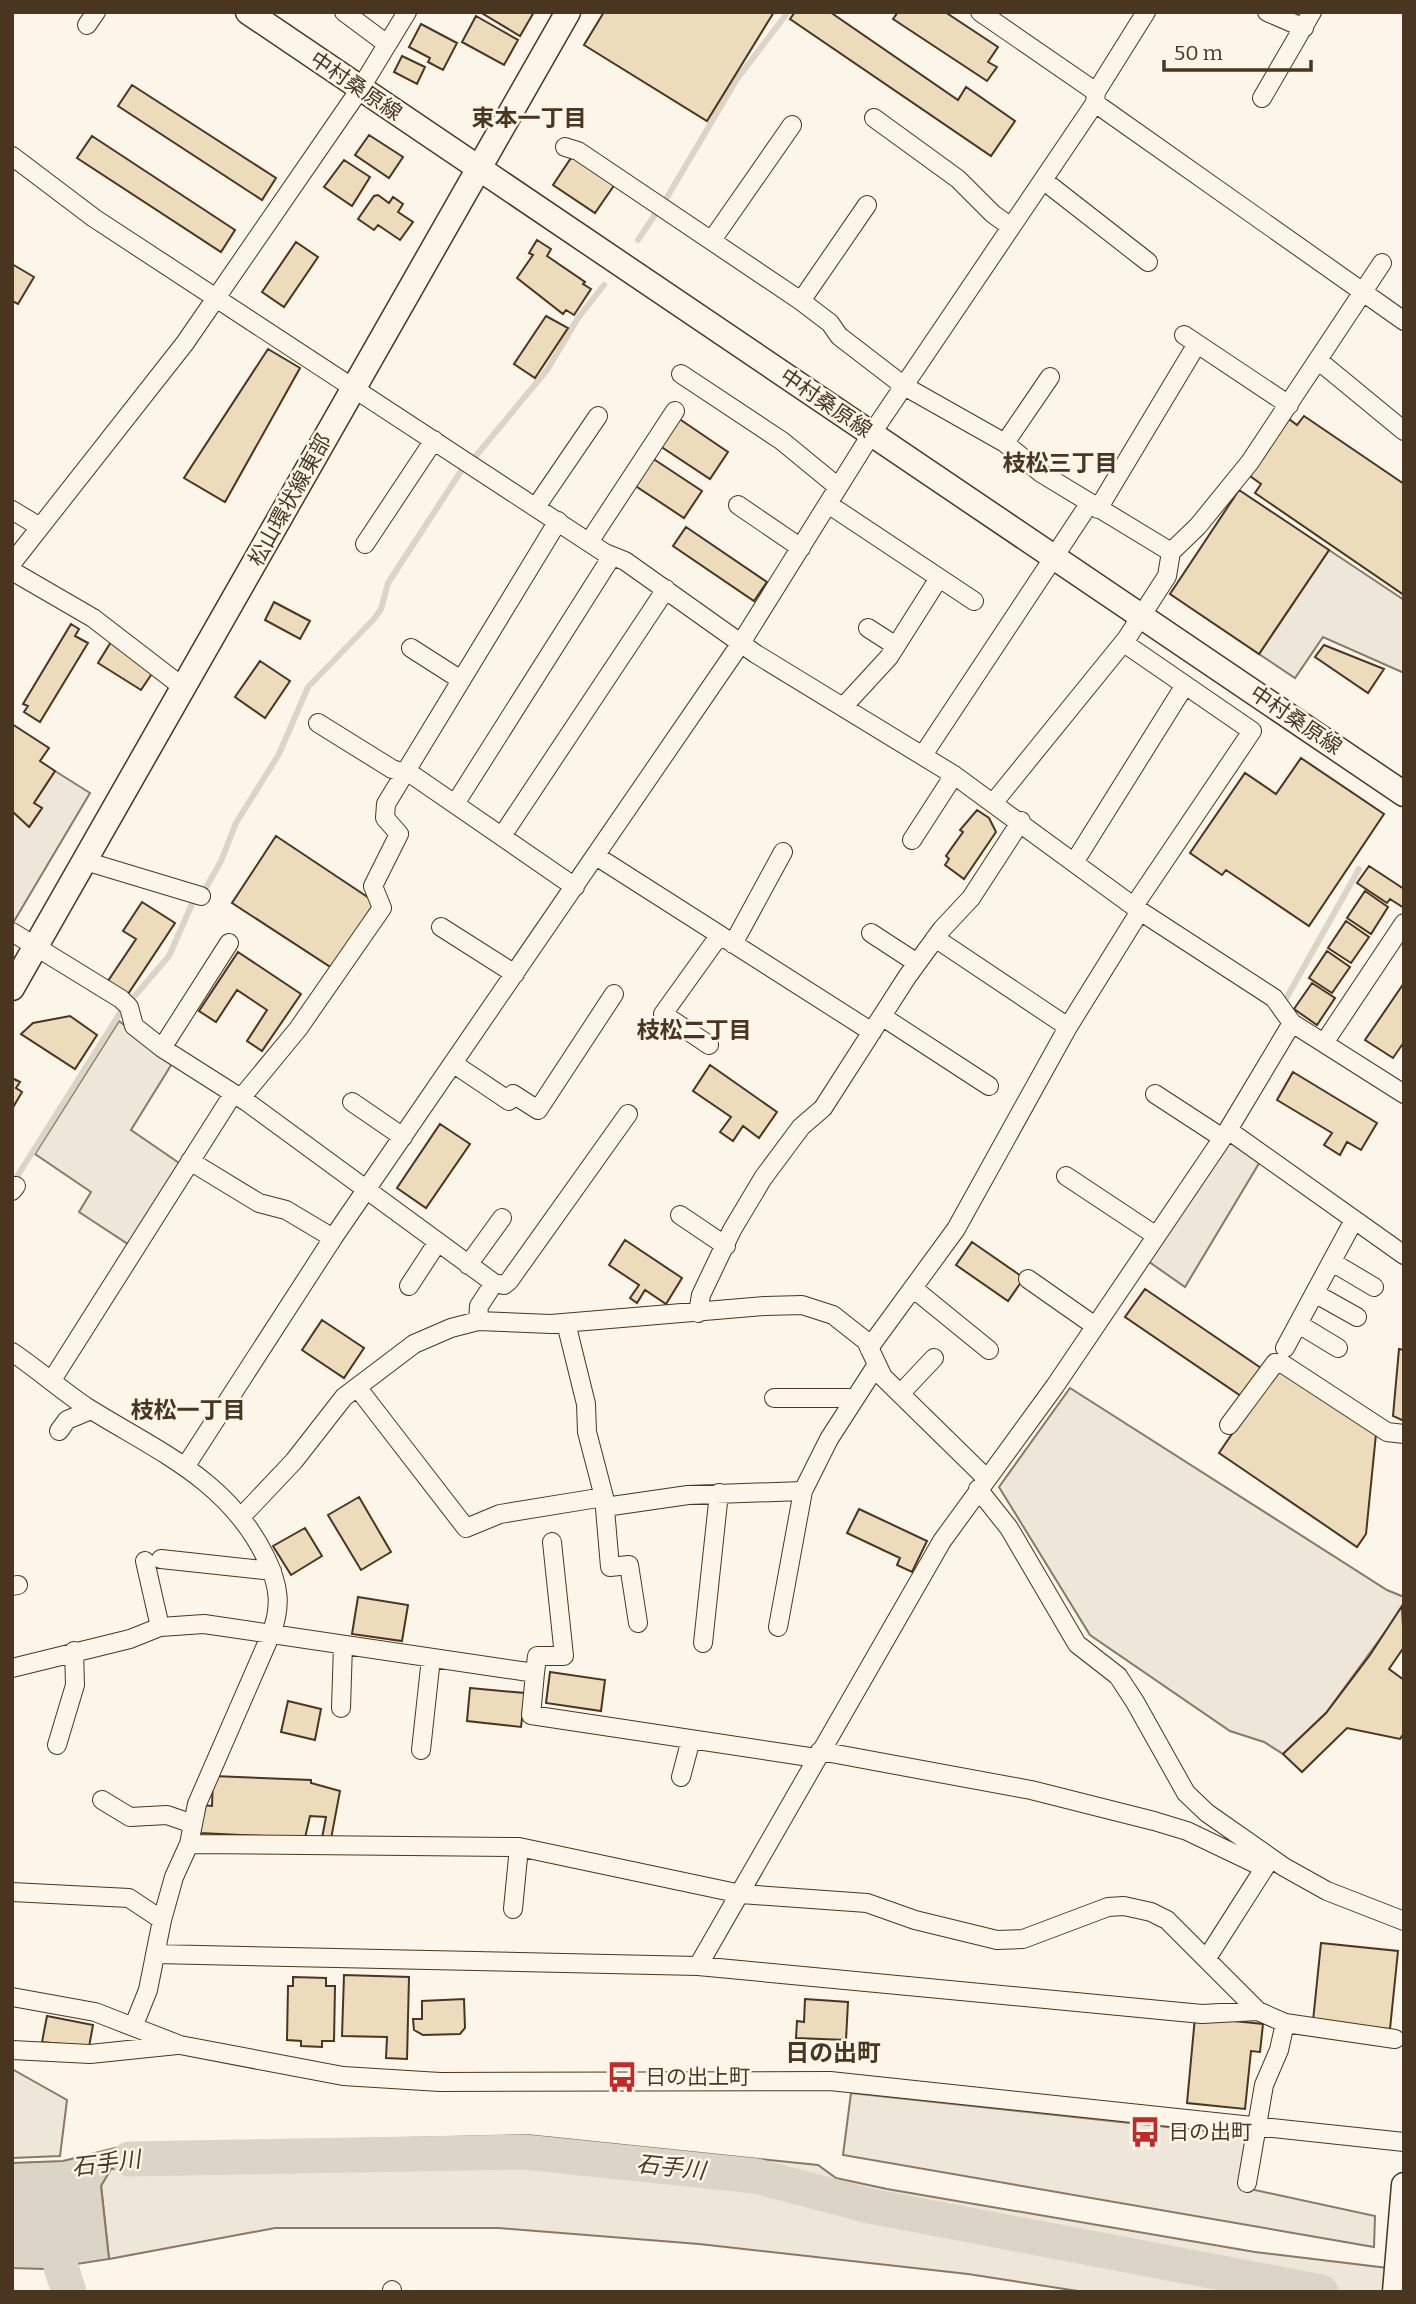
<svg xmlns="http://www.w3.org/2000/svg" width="1416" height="2304" font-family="Bitter,'Noto Sans JP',serif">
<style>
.green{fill:#ede6d9;stroke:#887966;stroke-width:2}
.parking{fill:#ede7d9;stroke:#887966;stroke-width:2}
.water{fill:#dcd4c6;stroke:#887966;stroke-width:2}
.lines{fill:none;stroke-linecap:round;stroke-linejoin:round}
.stream{stroke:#dcd4c6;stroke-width:6}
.river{stroke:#dcd4c6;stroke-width:35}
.building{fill:#ecdcbc;stroke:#4a3520;stroke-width:2}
.street-casing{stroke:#4a3520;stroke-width:20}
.secondary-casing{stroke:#4a3520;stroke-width:27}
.street{stroke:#fbf6e9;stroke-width:18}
.secondary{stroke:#fbf6e9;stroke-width:24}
.labels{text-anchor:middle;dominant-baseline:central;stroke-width:5;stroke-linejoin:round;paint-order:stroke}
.street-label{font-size:21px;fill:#4a3520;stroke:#fbf6e9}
.poi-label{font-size:21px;fill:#4a3520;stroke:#fbf6e9;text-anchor:start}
.neighbourhood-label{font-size:23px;font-weight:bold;fill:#4a3520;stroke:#fbf6e9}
.water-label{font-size:23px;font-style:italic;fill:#4a3520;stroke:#fbf6e9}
.quarter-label{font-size:24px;font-weight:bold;fill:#4a3520;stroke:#fbf6e9}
</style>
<rect width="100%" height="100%" fill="#fbf6e9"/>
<path class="green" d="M1231,1140L1261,1160L1185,1287L1145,1259Z
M1070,1388L1387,1590L1404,1597V1606L1326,1713L1283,1754L1264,1742L1230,1731L1090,1635L999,1487Z
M12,2069L67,2100L60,2156L12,2158Z
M851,2093L1251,2136L1241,2187L1375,2216L1374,2247L843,2155Z
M527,2135L818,2165L836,2178L887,2189L1255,2252L1404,2270V2292H1084L968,2274L699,2244L499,2228H275L109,2259L101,2185L111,2169L175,2160L127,2145Z"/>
<path class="parking" d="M1329,550L1404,600V673L1323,637L1295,678L1259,654Z
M55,771L90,793L13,923L12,811L30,826L42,808L34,803Z
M119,1021L173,1062L131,1130L182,1165L131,1246L79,1212L91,1192L35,1154Z"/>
<path class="water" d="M127,2145L177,2160L111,2169L101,2186L109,2259L45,2269L12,2268V2163L63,2161Z"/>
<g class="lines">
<path class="stream" d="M666,199L737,79L788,12
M638,240L656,213
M475,457L547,370L578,318L604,285
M207,886L221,861L236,823L279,754L308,687L374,619L381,609L388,583L463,468
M133,998L169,956L192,904
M1283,1004L1359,869
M13,1183L122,1010"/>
<path class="river" d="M129,2159L524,2152L756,2176L870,2206L1321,2292
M61,2267L69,2292"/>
</g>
<path class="building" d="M480,12H534L520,36Z
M604,12H774L707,121L584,45Z
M795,12H830L958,100L966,87L1015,121L991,156L790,19Z
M898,12H945L998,47L988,62L997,67L987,81L893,19Z
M476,16L518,40L504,65L462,42Z
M421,24L457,43L443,70L428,62L430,58L409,47Z
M402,56L425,67L417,84L394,72Z
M132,85L276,178L262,200L118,106Z
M369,135L403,157L389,178L355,155Z
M92,136L235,230L221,252L77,158Z
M573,155L615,184L595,213L553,185Z
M344,160L370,177L352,206L324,187Z
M378,195L389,203L393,197L403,204L398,212L413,222L400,240L378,225L374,230L358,219L374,196Z
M537,240L551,249L547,256L585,282L583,284L591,289L574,315L566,310L563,314L517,278L533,255L529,253Z
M296,242L318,257L284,307L262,292Z
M12,264L34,277L18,304L12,301Z
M546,316L568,328L535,378L514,364Z
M268,349L300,368L225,502L184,478Z
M1304,416L1404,484V595L1255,493L1261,484L1250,476L1289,419L1297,425Z
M678,418L728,452L710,479L660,446Z
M652,458L702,491L684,518L634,485Z
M1239,490L1329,550L1259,654L1170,594Z
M686,527L767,582L754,601L673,546Z
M274,602L310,621L300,639L265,620Z
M71,624L79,629L75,636L88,643L40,722L24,712L28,706L23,704Z
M111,642L153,672L141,690L98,663Z
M1324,645L1384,669L1368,693L1315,657Z
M260,661L290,681L265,718L235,697Z
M12,724L49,748L40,761L55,771L34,803L42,808L29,827L12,811Z
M1301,758L1384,814L1309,926L1226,870L1222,875L1190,853L1245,773L1276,794Z
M977,810L989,818L996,832L964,879L945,865L949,859L946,856L963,832L960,830Z
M276,836L375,902L332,968L232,903Z
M1369,866L1404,889V908L1390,899L1387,903L1357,883Z
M1365,891L1388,907L1371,934L1347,918Z
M142,902L175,923L128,994L108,981L136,939L123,931Z
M1346,921L1369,937L1351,963L1328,948Z
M1327,951L1350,967L1332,993L1309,978Z
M238,952L301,994L262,1051L247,1041L267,1010L237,990L216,1022L199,1011Z
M1312,983L1335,998L1317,1025L1294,1009Z
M1404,983V1042L1393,1058L1365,1040Z
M70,1016L97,1035L75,1069L21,1034L33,1023Z
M710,1065L777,1112L759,1138L743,1126L733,1141L720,1132L731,1117L693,1091Z
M1293,1072L1377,1123L1361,1150L1347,1142L1340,1155L1324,1145L1332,1133L1277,1100Z
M12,1078L20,1082L16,1088L22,1092L12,1109Z
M440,1124L470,1144L426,1208L397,1188Z
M625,1240L682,1278L666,1304L645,1290L637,1303L630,1298L639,1285L609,1265Z
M972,1242L1024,1278L1008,1301L956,1265Z
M1145,1289L1261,1368L1241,1396L1125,1317Z
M322,1320L364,1348L344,1378L302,1350Z
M1399,1349L1404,1350V1421L1393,1416Z
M1277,1368L1376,1434L1366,1534L1357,1547L1219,1453Z
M359,1497L391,1552L361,1570L328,1515Z
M859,1509L927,1541L912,1572L897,1565L900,1558L847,1533Z
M305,1528L322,1556L291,1575L273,1546Z
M358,1597L408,1605L402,1641L352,1634Z
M1402,1606L1404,1647L1389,1669L1404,1680V1733L1400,1739L1347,1728L1302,1772L1283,1754L1326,1713L1370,1655Z
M550,1672L605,1680L601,1711L546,1703Z
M470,1688L525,1693L521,1727L467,1721Z
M288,1701L321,1709L315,1740L281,1732Z
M213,1776L311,1780V1783L340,1791L331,1839L322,1838L326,1817L310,1816L305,1838L200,1833L201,1805L212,1806Z
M1321,1943L1398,1951L1390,2029L1313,2021Z
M344,1975L409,1977L407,2059L386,2058L387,2037L342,2036Z
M293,1977L326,1978V1986H335L334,2041H322V2047L301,2046V2041L287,2040L288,1986H293Z
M464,1999L465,2028L460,2034L423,2035L414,2030L413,2019H422V2001Z
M805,1999L848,2002L846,2040L796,2038L797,2021L804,2022Z
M47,2016L93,2025L89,2047L42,2042Z
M1195,2017L1263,2024L1260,2052L1251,2051L1245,2109L1187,2103Z"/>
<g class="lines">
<defs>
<path id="street" d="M344,12L387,44
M980,12L1096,92
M1267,12L1304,28
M87,25L96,12
M1262,98L1312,12
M1095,103L1404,321
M874,118L958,179L993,214L1011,227
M565,147L578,151L801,301L830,323L839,336L904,386L1005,443L1041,473L1171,552
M12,156L94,218L605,553L625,561L756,654L954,775L1140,911L1274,998L1292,1023L1404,1094
M1043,180L1148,262
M712,240L792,125
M801,301L867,205
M1184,335L1289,405
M1319,361L1404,431
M681,374L782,441L838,487
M1005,443L1050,377
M828,504L974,601
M738,505L801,548
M536,507L598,416
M1098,509L1197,344
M12,510L40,527
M589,542L675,411
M365,544L434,440
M12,563L185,343L360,89L407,12
M12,571L93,618L184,688
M868,628L896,646
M1124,643L1252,731L1134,906
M411,648L461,680
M844,706L889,657L939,578
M318,723L392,769L414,776L575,887
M923,755L1089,504
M994,802L1127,638L1167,576L1171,552L1198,526L1250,462L1382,263
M455,804L612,556
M502,836L666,589
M912,840L954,775
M596,856L872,1032
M85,861L201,896
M1075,861L1185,685
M441,927L515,974
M12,932L121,999L129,1007L134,1026L162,1048L247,1102L494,1283L479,1306L478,1321
M871,933L917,963
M935,938L1068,1027
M733,944L783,852
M883,1017L989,1086
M1324,1043L1404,923
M709,1045L663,1014L719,936
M162,1048L229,943
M454,1064L509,1101L513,1094L538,1110L614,994
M1155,1094L1221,1137
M241,1098L298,1029L382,908L373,886L399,834L385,818L386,804L558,521
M352,1102L403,1137
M1228,1130L1404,1255
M190,1161L259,1203L286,1210L333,1238
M1066,1176L1155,1235
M12,1191L16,1186
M680,1215L726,1246
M1332,1262L1374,1287
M468,1265L502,1218
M1028,1279L1095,1326
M494,1283L504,1285L509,1281L628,1114
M409,1286L437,1243
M914,1289L989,1350
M1316,1294L1357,1317
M698,1313L701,1295L732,1230L763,1178L801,1127L823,1108L907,977L942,929L971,898L1021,821
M1300,1325L1338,1348
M869,1348L956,1229L1068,1027L1140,911
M1285,1348L1354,1220
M12,1352C37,1369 60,1389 85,1406C155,1450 228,1479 266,1558C279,1585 282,1606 271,1634L197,1804L189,1844L174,1877L162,1920L148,1990L134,2025
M52,1380L233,1094
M357,1387L466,1528L500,1514L604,1497L587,1432L586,1404L566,1323
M900,1394L934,1358
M774,1398H855
M1229,1425L1275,1363L1283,1364L1387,1432L1404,1434
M59,1431L67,1420L91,1410
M185,1467L333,1238L741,643L872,433L1095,103L1096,92L1146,12
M978,1489L1009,1528L1077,1644L1118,1676L1135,1702L1186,1793L1207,1813L1284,1867L1327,1891L1404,1921
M604,1497L610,1567L629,1565L638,1623
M605,1507L688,1495L803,1491
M242,1516L294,1461L344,1397L414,1344L451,1328L478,1321L551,1324L765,1306L802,1305L833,1315L866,1341L883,1377L986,1478
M161,1559L272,1571
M145,1561L160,1627
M12,1586L18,1585
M778,1627L803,1491L829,1439L876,1366
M703,1643L719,1493
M12,1668L130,1639L160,1627L204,1624L535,1673L531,1715L816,1758
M535,1673L537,1656H564L552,1542
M341,1708L343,1645
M57,1745L75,1685L74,1651
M421,1750L431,1658
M820,1751L1031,1790L1154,1821L1187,1831L1256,1864H1267L1271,1858
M681,1777L691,1739
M102,1800L130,1817L167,1815L193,1824
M189,1844L519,1847L741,1894L867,1903L915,1920L997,1940L1023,1939L1108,1907L1124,1906L1151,1912L1167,1920L1258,2011
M12,1892L129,1898L162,1920
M513,1909L519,1847
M155,1954L698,1966L1202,2014L1258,2011L1285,2023L1395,2039
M1207,1958L1267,1864
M698,1966L942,1541L1055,1386L1228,1130L1292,1023
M12,1997L95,2012L180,2045L343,2076L440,2082L830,2081L1404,2142
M12,2050L90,2054L177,2045
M1247,2183L1264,2085L1279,2050L1285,2023
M392,2290V2292"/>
<path id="secondary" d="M248,12L1404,794
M12,988L568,12
M1395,2292L1404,2185"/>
</defs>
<use href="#street" class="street-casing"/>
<use href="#secondary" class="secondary-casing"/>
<use href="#street" class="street"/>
<use href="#secondary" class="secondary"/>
</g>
<defs>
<symbol id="bus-bare" viewBox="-9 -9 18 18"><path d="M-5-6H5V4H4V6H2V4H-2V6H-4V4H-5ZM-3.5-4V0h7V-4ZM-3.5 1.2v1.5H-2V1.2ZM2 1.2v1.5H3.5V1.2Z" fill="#c62828" stroke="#fbf6e9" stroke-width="2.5" paint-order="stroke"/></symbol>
</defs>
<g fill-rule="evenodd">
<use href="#bus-bare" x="600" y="2055" width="44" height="44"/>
<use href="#bus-bare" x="1123" y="2110" width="44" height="44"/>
</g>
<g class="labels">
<g class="street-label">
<text transform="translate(356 86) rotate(34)">中村桑原線</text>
<text transform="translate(826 403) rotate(34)">中村桑原線</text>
<text transform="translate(290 500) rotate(-61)">松山環状線東部</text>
<text transform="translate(1296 720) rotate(34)">中村桑原線</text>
</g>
<g class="poi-label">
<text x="645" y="2077">日の出上町</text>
<text x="1168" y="2132">日の出町</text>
</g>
<g class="neighbourhood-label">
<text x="529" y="118">束本一丁目</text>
<text x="1060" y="463">枝松三丁目</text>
<text x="694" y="1030">枝松二丁目</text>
<text x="188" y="1410">枝松一丁目</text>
</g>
<g class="water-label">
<text transform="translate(106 2163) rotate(-7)">石手川</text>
<text transform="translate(671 2167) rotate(6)">石手川</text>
</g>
<g class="quarter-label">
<text x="833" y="2053">日の出町</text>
</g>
</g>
<rect width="1416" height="2304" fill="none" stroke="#4a3520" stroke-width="28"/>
<path d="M1164 60v10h147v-10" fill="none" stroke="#4a3520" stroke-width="3.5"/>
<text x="1174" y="60" font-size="21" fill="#4a3520" stroke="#fbf6e9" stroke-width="5" paint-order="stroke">50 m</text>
</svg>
